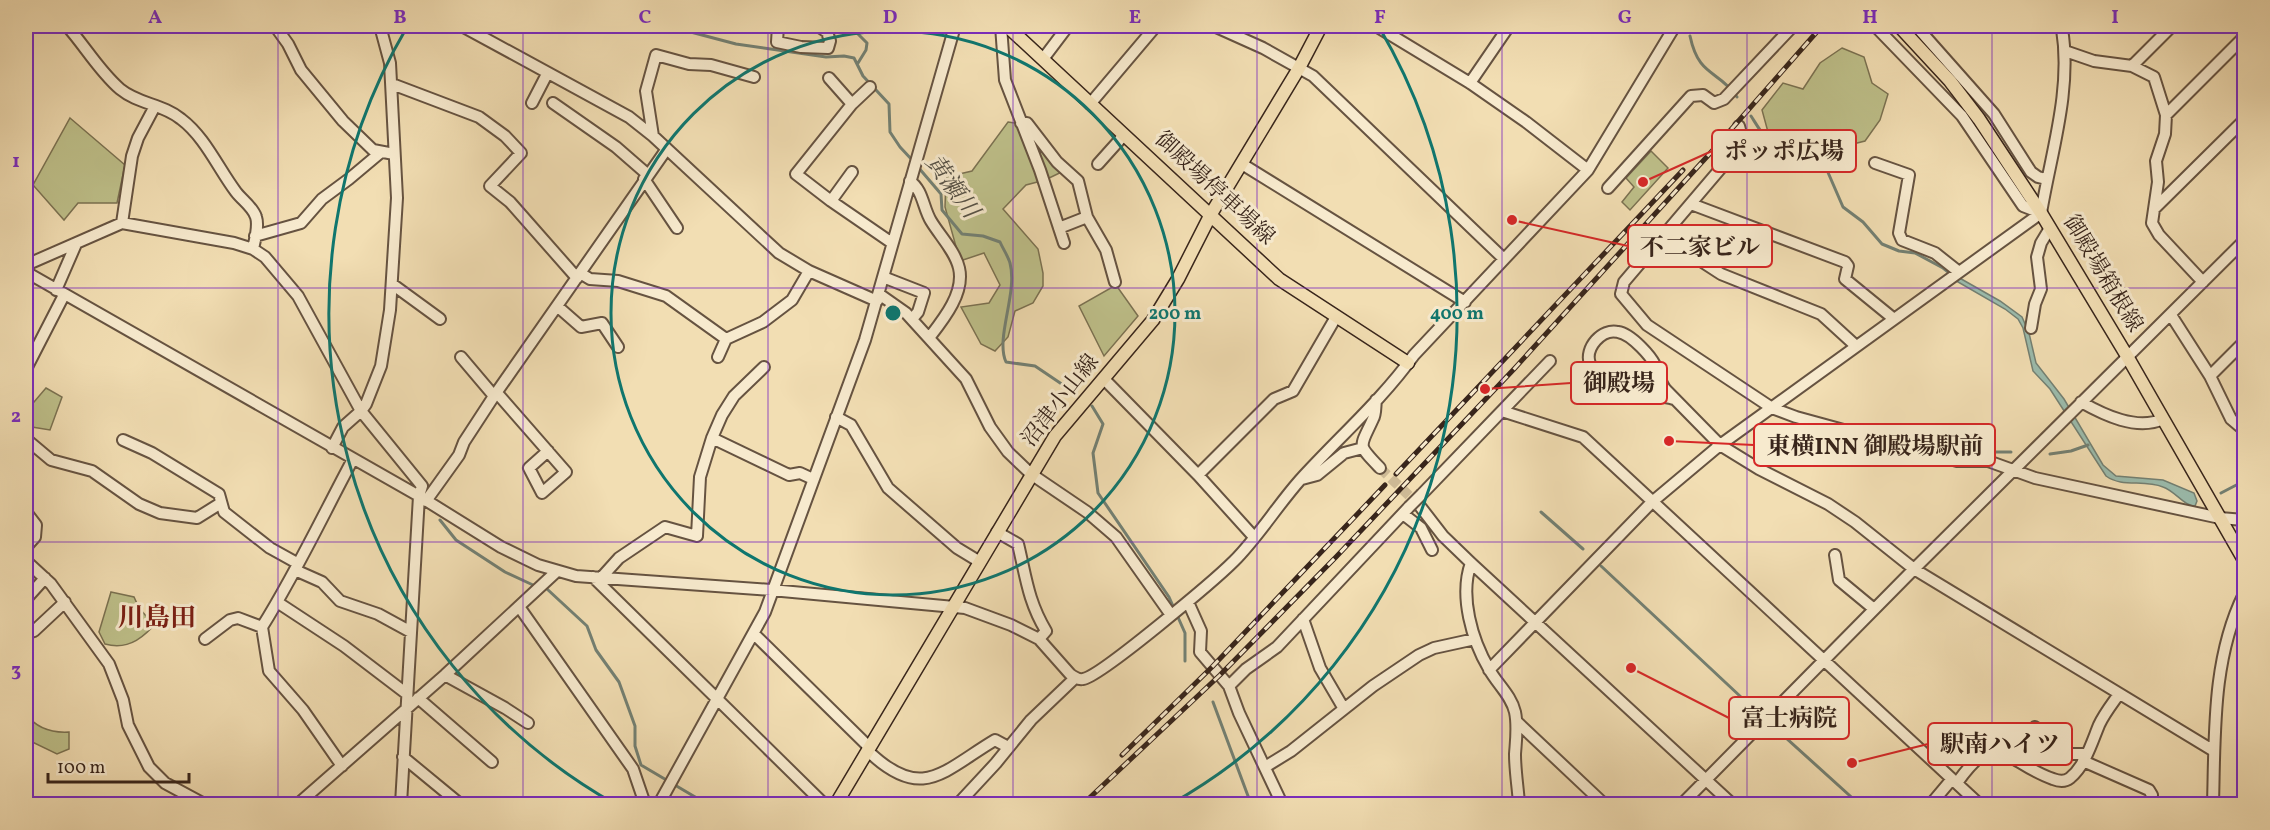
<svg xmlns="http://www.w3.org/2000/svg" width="2270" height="830" font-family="Vollkorn,'Noto Serif JP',serif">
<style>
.green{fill:#bec08a;stroke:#7b7252;stroke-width:1.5}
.water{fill:#9bbcad;stroke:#738073;stroke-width:1.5}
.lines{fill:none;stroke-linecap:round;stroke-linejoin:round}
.stream{stroke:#738073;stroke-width:3}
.minor-tunnel{stroke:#cdb995;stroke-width:10;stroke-dasharray:10 5;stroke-linecap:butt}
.minor-casing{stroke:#665341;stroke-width:14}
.major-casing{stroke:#38251b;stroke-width:15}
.minor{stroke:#f7eace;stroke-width:10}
.major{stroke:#f2deb3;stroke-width:12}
.rail-casing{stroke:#38251b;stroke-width:5}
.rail{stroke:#f7eace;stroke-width:3;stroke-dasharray:9;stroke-linecap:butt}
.minor-bridge-casing{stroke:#665341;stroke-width:14;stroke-linecap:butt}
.minor-bridge{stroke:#f7eace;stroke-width:10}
.grid{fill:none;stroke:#7b2cbf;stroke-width:1.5;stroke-opacity:0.55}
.ring{fill:none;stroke:#0f766e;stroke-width:3}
.labels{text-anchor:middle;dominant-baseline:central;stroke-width:6;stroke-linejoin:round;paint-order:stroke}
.street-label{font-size:22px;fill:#38251b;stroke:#f7eace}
.water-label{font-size:24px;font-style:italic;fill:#565247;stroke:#f7eace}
.quarter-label{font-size:26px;font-weight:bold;fill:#7a1f14;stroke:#f7eace}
.centre{fill:#0f766e;stroke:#f7eace;stroke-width:3}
.ring-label{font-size:18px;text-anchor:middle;font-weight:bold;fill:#0f766e;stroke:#f7eace;stroke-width:6;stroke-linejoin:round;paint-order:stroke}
.leader{fill:none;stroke:#d62828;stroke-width:2}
.callout-dot{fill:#d62828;stroke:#f7eace;stroke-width:2}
.callout{fill:#f7eace;stroke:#d62828;stroke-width:2}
.callout-label{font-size:24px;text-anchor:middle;font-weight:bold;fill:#38251b}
.neatline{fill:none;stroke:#7b2cbf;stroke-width:2}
.grid-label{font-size:20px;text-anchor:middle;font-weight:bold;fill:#7b2cbf}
</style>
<rect width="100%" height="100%" fill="#f2deb3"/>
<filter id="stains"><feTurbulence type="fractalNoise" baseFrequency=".00333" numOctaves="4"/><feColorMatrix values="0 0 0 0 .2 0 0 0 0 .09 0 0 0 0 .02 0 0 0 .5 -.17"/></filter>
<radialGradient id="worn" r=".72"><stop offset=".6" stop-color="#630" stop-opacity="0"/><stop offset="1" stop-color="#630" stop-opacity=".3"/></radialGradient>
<path class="green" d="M1842,48L1864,57L1872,83L1888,94L1880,120L1865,141L1837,148L1799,137H1774L1768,132L1762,110L1783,83L1803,89L1820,63Z
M70,118L125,165L117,203H78L64,220L33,185Z
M1008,122L1027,125L1070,168L1045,180L1026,185L1003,209L1038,249L1043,273V286L1033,303L1015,311L1008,337L995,351L981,344L961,307L989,303L1000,285L984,253L960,261L945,207L946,177L972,171Z
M1651,151L1668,168L1630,210L1622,202L1634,187L1626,178Z
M1116,285L1138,316L1104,356L1079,306Z
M46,388L62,397L50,430L26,426L27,397L34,402Z
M111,592L134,597L139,608L147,617L161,618C145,636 130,651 105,644L99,632Z
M26,714C37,729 52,733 69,732V749L57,754L26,739Z"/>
<path class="water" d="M1949,272L2000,301L2022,317L2029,333L2036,363L2064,399L2103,465L2116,476L2163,480L2194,493L2197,501L2195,506C2184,506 2175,491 2163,487C2144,479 2122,488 2106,476L2050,389L2033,371L2023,328L2018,319L2005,309L1946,275Z"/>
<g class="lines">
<path class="stream" d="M668,26L736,44L826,57L844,56L854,58L863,76L889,104L890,132L900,147L914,162
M844,26L855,31L867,43L866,50L858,63
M1690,36C1699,78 1718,69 1737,97
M1751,116C1757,125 1765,141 1777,145C1794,149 1803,142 1820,154L1843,207L1863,222L1882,244L1899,251L1915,253L1943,268L1952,275
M918,167L941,194L942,210L962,234L983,236L1000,242C1003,249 1008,256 1010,263C1018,293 995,338 1006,362L1035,366L1075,393
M1092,406L1103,424L1093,453L1098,493L1169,597L1185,633V661
M1968,452H2011
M2050,454L2071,451L2088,445
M2221,493L2244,481
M1541,512L1583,549
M440,520L456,540L505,572L533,585
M1601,566L1757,712
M547,589L587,626L596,650L619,682L635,726V746L641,765L707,804
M1213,702L1251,804
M1775,728L1859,804"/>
<path class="minor-tunnel" d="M1380,468L1419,505"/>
<defs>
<path id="minor" d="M67,26C85,46 99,71 120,89C138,104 163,104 181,119C205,137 218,168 236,192C242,200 253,207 256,217C259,226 255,239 253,249
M275,26L288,44L301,70L343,121L373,150L394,154
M462,26L629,117L653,136L779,253L809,271L877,301
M778,26L777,42L801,47L828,48L830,41L827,32L818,26
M1001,26L1005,80L1040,170L1064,243
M1214,26L1263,48L1313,76L1504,259
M1376,26L1470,83L1526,122L1588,170
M1875,26L1962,116L2023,206L2041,213
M1916,26L1994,114L2031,172L2038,177L2046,179
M2065,51L2094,61L2132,66L2154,77L2166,115L2165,134L2156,161L2158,182L2152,223L2159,235L2203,282
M1043,59L1068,26
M2132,66L2172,26
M829,78L852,104
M1470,83L1509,26
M392,84L479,117L505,136L521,153L490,186L510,202L577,278
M532,103L547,74
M553,103L616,147L647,174
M1090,104L1156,26
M2166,115L2244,37
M1021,123H1027L1057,162L1078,181L1087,217
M1739,126L1742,137L1738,148L1624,282L1621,294L1647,325L1772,408L1796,417L1957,461H1988L2035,478L2220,518L2244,520
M653,136L646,91L656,55L689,64L711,65L754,77
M1875,163L1909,175L1899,233L1902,240L1935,253L1959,272
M1098,164L1124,135
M1242,164L1465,302
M852,172L831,201L796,174L852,104L870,87
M644,179L677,228
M910,181C923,190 923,208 931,221C940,236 955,251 959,268C965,293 943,320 929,338
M1608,188L1691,96L1703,95L1714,103L1724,99L1793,26
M831,201L892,243
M1691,204L1845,262L1848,266L1845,279L1894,319
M2154,209L2244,120
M122,223L132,156L138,138L155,106
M1059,228L1087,217L1106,250L1115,282
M255,236L301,223L322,199L349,179L380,153
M1664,237L1721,274L1821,314L1856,346
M26,265L122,223L234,243L253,249L265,257L298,296L361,411L422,486L419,496L401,804
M26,272L419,496L501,547L538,565L576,576L771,590L965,608L1011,625L1039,639L1070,674C1074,677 1078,680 1083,679C1100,677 1216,579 1234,561C1258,537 1277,506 1300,480C1338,438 1381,401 1414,355L1588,170L1675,26
M580,273L590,279L618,281L666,296L726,339L763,322L792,300L809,271
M883,277L924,293L918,312L912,319
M392,284L440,319
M56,290L76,244
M879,294L906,313L966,379L990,427L1008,452L1031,474L1087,512L1116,537L1171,615
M557,306L581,327L602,323L618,347
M2171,315L2210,376L2231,419L2244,430
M2031,328L2035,304L2041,289L2037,257L2041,243L2050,228
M461,357L494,396
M718,357L726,339
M26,369L64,295
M2210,376L2244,342
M1104,379L1198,475L1254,537
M497,393L566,472L542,493L529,468L548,451
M1674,399C1656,393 1636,401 1619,392C1610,388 1593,373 1590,364C1584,348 1602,328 1618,332C1626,333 1635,341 1641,347C1646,352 1652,359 1655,365C1660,374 1659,382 1666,390L1720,445L1759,469L1828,504L1855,522L1914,569L2214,751
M1376,400C1375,406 1376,414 1373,419C1360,448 1356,443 1380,468
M2081,402C2104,415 2137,431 2163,419
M1502,411L1583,437L1979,804
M836,417L851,425L888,488L957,548L980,562
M712,438L789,475L800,473L813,479
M26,439L51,460L92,471L139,504L160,513L197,518L221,503
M123,440L152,453L219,494L224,512L270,548L297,563
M332,448L343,427L361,411L366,404L381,366L390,310L397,198L390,63L380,26
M1198,475L1274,399L1293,391L1336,317
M1302,479L1317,475L1344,453L1363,448
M1422,494L1550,361
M426,501L459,455L464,442L494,396L666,150
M1419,505L1443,536L1471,563L1732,804
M26,512L36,525L35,537L26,547
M1403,514L1421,528L1432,550
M997,532L1018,544C1026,577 1028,601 1046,631L1039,639
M1835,555L1839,580L1874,609
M26,561L51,584L109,664L123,700L128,725L149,767L165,783L204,804
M1471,563C1459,596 1472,640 1489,669C1497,684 1511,695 1515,712C1518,726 1516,740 1515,754C1515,771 1518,788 1519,804
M295,570L322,582L340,601L378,614L411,632
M593,577L824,804
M601,578L619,558L665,527L697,536L700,477L712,438L722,415L734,396L764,367
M26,599L45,578
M277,602L344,646L407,694
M1188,602L1201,631L1200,652L1229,686L1239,713L1282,804
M520,608L633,769L645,804
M1303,619L1320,668L1344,709
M26,626L34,631L65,602
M754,634L870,748
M205,639L230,620L238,618L262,627
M1489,670L1652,502L1720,445L2041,213C2051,153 2072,90 2062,29L2064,26
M445,675L505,708L528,723
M1229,686L1246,669L1277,647L1409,507
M418,698L492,762
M1517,722L1604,804
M2035,727L2067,754H2086
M868,751C922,803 943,771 995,740L1008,747
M403,757L460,804
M2083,761L2149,790L2152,795L2149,804
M342,766L303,710L269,671L262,627C296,573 323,515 353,459
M1265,767L1291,751L1373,686L1419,655L1434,648L1475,639
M1957,783C1997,725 2006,763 2053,779C2058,781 2065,782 2070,778C2085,766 2092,742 2099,725C2104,714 2112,704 2119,694
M298,804L445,675L556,572
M659,804L765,612L865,340L955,26
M958,804L996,763L1031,720L1075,678
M1682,804L1914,569L2244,241
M1931,804L1952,779
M2213,804C2215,734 2212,658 2244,594"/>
<path id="major" d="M1007,26L1279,279L1408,363
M1899,26L1950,81L1979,119L2041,213L2127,356L2244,560
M836,804L1055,436L1153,320L1178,279L1211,214L1299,68L1321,26"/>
</defs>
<use href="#minor" class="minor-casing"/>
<use href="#major" class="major-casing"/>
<use href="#minor" class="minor"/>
<use href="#major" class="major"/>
<defs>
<path id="rail" d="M1396,474L1683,170
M1122,755L1212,667L1385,485
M1083,804L1220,675L1336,557L1515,368L1713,150L1822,26"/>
</defs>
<use href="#rail" class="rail-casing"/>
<use href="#rail" class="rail"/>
<defs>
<path id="minor-bridge" d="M1409,507L1422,494"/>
</defs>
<use href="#minor-bridge" class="minor-bridge-casing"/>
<use href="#minor-bridge" class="minor-bridge"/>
</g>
<path class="grid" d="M278,26V804M523,26V804M768,26V804M1013,26V804M1257,26V804M1502,26V804M1747,26V804M1992,26V804M26,288H2244M26,542H2244"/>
<g class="ring">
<circle cx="893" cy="313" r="282"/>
<path d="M615 804A564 564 0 0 1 407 27M1379 27A564 564 0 0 1 1171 804"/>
</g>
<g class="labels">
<g class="street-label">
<text transform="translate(1214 189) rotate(43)">御殿場停車場線</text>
<text transform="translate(2102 274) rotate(59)">御殿場箱根線</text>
<text transform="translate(1061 401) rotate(-52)">沼津小山線</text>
</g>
<g class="water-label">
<text transform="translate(951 187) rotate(54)">黄瀬川</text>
</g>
<g class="quarter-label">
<text x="157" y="619">川島田</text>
</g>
</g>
<circle cx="893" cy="313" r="9" class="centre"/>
<g class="ring-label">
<text x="1175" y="319">200 m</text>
<text x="1457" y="319">400 m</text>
</g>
<path class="leader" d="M1643 182L1712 151M1512 220L1628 246M1485 389L1571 383M1669 441L1754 445M1631 668L1729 718M1852 763L1928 744"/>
<g class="callout-dot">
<circle cx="1643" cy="182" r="6"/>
<circle cx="1512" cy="220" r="6"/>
<circle cx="1485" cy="389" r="6"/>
<circle cx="1669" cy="441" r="6"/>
<circle cx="1631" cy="668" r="6"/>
<circle cx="1852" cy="763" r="6"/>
</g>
<g class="callout">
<rect x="1712" y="130" width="144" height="42" rx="6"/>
<rect x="1628" y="225" width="144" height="42" rx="6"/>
<rect x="1571" y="362" width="96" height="42" rx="6"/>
<rect x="1754" y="424" width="241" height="42" rx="6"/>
<rect x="1729" y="697" width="120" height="42" rx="6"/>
<rect x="1928" y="723" width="144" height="42" rx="6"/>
</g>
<g class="callout-label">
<text x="1784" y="159">ポッポ広場</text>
<text x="1700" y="255">不二家ビル</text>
<text x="1619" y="391">御殿場</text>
<text x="1875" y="454">東横INN 御殿場駅前</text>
<text x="1789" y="726">富士病院</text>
<text x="2000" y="752">駅南ハイツ</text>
</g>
<rect width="2270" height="830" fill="none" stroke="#f2deb3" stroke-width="66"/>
<path d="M48 773v9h141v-9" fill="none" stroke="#38251b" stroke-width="3"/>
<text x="57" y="773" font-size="18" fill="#38251b" stroke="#f7eace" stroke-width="4.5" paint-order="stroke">100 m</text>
<rect x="33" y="33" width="2204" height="764" class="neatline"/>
<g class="grid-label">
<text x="155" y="23">A</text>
<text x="400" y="23">B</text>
<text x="645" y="23">C</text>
<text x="890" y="23">D</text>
<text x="1135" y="23">E</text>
<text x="1380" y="23">F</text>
<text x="1625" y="23">G</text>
<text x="1870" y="23">H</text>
<text x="2115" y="23">I</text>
<text x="16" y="167">1</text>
<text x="16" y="422">2</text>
<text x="16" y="676">3</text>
</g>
<rect width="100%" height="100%" filter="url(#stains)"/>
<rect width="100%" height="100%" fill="url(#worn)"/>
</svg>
